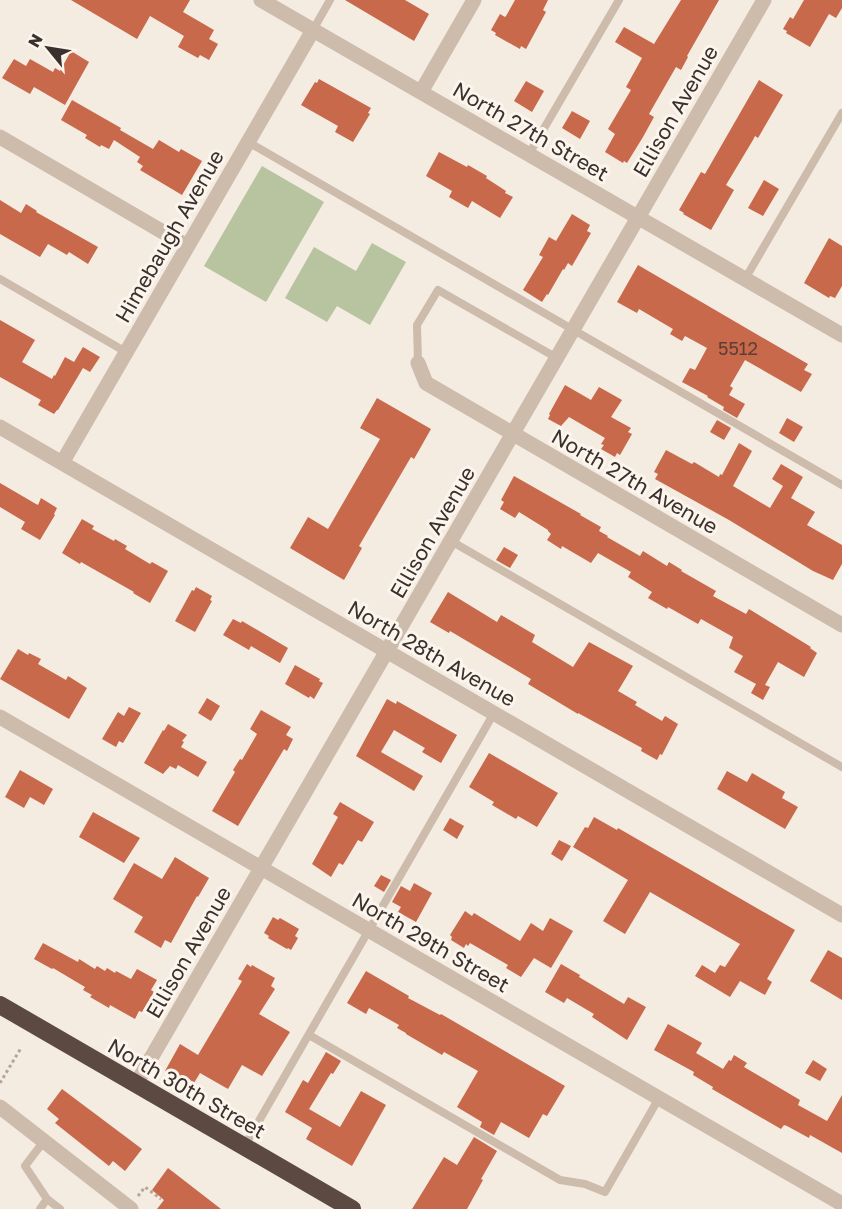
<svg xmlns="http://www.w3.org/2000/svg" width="842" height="1209" font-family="'Golos Text',sans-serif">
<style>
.green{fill:#b8c4a0}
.building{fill:#c8694b}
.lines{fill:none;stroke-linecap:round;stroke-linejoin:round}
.path{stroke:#b9a596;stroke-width:3;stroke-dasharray:3 3;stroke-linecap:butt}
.lane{stroke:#cdbbac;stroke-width:8}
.street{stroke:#cdbbac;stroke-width:15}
.highway{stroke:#5c4a42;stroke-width:18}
.labels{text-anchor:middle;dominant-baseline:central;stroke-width:6;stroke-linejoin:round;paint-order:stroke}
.number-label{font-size:18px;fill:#5e3e33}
.street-label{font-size:21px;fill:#3b302b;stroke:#fbf5ee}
</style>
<rect width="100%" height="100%" fill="#f4ebe1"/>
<path class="green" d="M262,166L324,202L266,302L204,266Z
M372,243L406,262L370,325L337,306L327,322L285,298L314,247L356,271Z"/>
<path class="building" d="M71,0H190L183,12L214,30L209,39L218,44L209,60L200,55L198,58L178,47L184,36L150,16L137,39Z
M345,0H405L429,14L414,41Z
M515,0H548L543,10L546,12L526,49L521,46L520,49L495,35L496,33L491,30L500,14L505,17L506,16Z
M681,0H719L687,56L688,57L681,70L676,67L649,114L654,117L643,137L627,163L624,161L623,163L605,152L615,134L608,129L631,90L626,87L642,58L615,42L624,27L654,44Z
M804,0H842V8L836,18L829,14L810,47L786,33L787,31L783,29L790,17L793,19Z
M71,51L89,62L65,105L34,87L30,94L2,78L14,59L26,66L30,59L53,72L55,68L60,71Z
M319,79L371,108L368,113L370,114L353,142L335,132L338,126L301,105L315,82L317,83Z
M759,80L783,95L758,138L755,136L753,140L726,185L734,190L711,230L683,214L684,213L679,210L701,172L705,174Z
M526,81L544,91L532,112L514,101Z
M72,100L121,128L120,130L153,149L159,140L179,152L181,149L202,161L182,195L140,170L143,166L137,162L140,157L114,140L109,149L101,145L100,147L85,138L87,135L61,120Z
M572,111L590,121L580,139L562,128Z
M439,152L467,167L468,165L487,176L486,178L506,191L505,193L513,197L500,218L472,201L468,208L449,197L452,191L426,176Z
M764,180L779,189L763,216L748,208Z
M0,200L21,213L26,204L37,211L36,212L98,247L88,264L69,252L67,255L48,244L40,257L0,234Z
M572,214L590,225L587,231L591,233L572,266L568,263L564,270L563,269L548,295L547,294L542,302L523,290L543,257L539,255L549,237L556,241Z
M829,238L842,246V286L835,298L830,296L829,298L804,283Z
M638,265L808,364L804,370L812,374L801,392L745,360L730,386L733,388L729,395L745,404L737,418L723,410L724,407L707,397L708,396L682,382L690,368L695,370L707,348L685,336L682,341L670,334L673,329L639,309L637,313L617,302Z
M0,320L35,340L22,362L52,379L54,375L55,376L65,357L74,362L83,347L100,357L90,372L83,368L58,410H57L54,414L38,405L41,400L0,377Z
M565,385L591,400L599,387L622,400L611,417L631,428L628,432L632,434L620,455L617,453L615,457L601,449L604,445L601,444L605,438L569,417L561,426L548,419L550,415L549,414Z
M377,398L431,429L414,459L411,457L359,546L362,548L344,580L290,548L308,517L328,529L380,439L360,428Z
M787,418L803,427L794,442L779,433Z
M717,420L731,428L724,440L710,432Z
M739,443L752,451L733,486L770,508L783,486L772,479L781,464L803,477L791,498L815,512L807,525L842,545V564L833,580L813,571L729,520L655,479L658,474L654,472L666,450L692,464L694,462L719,477L720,474L722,475Z
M514,476L581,514L580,515L601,527L599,531L608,536L607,537L640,556L643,551L667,566L669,562L682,570L681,571L716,591L713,596L746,614L749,609L811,647L810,648L817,653L804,677L778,662L765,685L770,687L763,700L751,693L756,684L734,672L743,656L729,648L733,637L701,619L698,624L668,607L667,609L648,598L652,592L628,577L631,572L598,553L591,563L562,546L561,549L547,540L551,534L548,531V530L519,512L515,518L500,509L504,502L501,500Z
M0,483L36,504L38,505L41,498L57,508L54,514L55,515L40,540L21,529L25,522L0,507Z
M82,519L94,526L92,529L114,541L115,539L127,546L125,549L150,564L152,562L168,571L150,603L133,593L134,592L81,562L80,564L62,553Z
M504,547L518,555L510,568L496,560Z
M196,587L212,596L210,600L212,601L195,632L175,621L192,590L194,591Z
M448,592L497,622L501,615L535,635L532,642L573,667L589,642L633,666L618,691L637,702L635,705L662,721L665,716L678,724L662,755L660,754L657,760L641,751L642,748L578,713V714L528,684L531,679L450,631L449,633L430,622Z
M233,619L241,623L242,621L288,648L280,663L251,646L249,650L223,635Z
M18,649L28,655L29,653L41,659L38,664L66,680L68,676L87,688L69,719L0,679Z
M295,665L320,679L319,681L323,683L314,699L310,696L309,698L285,684Z
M207,698L220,706L211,721L198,713Z
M387,699L396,704L397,701L457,735L441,763L422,752L425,748L394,730L381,752L423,776L414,791L356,756Z
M129,707L141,713L123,743L119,741L116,747L102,739L118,712L124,716Z
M261,710L291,727L286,735L293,739L287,751L284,749L238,826L212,811L235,772L233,770L240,759L242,760L257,734L250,729Z
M168,724L187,735L182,741L184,742L181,747L207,762L198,777L178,765L176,769L170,766L163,774L144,763L163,730L164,731Z
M489,753L558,793L537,827L518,816L516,819L492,805L494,802L469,787Z
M20,770L53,789L44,805L30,797L24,808L5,797Z
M727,771L747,782L752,773L785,792L782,798L798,807L785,829L717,789Z
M340,802L374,822L362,842L358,840L343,865L339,863L331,877L312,864L338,817L333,814Z
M93,812L140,838L124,863L79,837Z
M594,817L617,830L618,828L795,930L767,979L772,982L765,995L740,981L730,997L695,976L702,965L715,973L720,965L725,967L740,944L650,892L625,934L603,921L628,880L573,847L585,827L588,828Z
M450,818L464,826L457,839L443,830Z
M559,840L571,846L562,861L551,854Z
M175,857L209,878L198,897L197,896L171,943L165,940L161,948L134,932L143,917L113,899L134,863L162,879Z
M381,875L391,880L384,892L374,886Z
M414,883L432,893L416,922L398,912L401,907L392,902L401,886L410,891Z
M465,911L472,916L474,913L520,941L531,923L543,931L550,918L573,931L551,968L534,958L521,977L506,968L508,965L470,943L468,946L466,944L464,948L451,940L452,937L450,935Z
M273,917L278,920L280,918L299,929L295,936L298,938L291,950L288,948L287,949L268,938L269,936L264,933Z
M43,943L78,962L79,959L95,969L97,966L105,971L107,968L115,973L116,971L131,979L137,969L157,980L151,990L154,992L142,1012L139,1011L135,1019L110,1005L109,1008L90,997L92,995L83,990L85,987L53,968L52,969L34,959Z
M828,950L842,958V1000L810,981Z
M247,964L251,967L252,965L275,978L271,986L275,989L259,1014L290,1032L262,1076L242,1065L228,1089L200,1073L194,1083L189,1079L186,1084L165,1071L180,1044L198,1055L242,981L238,979Z
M561,964L580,975L579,977L624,1004L628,997L646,1007L627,1040L592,1017L594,1014L567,998L564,1003L545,992Z
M366,971L409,996L408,998L440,1015L441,1014L565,1086L547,1116L543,1114L529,1138L501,1122L494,1135L480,1127L482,1122L457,1107L478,1071L444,1052L442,1055L406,1034V1033L397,1028L399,1025L369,1008L366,1014L347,1003Z
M668,1024L702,1043L696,1053L723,1069L729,1060L731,1061L734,1055L747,1063L744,1067L800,1100L798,1105L827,1121L842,1095V1153L810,1135L809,1138L787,1126L784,1125L781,1129L712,1089L713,1087L693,1075L694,1072L654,1050Z
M326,1052L341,1061L333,1074L331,1073L309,1109L340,1127L361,1091L386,1105L352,1166L306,1139L312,1128L285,1112L303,1080L308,1083Z
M813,1060L827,1069L820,1081L805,1073Z
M62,1089L142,1149L125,1171L113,1161L109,1166L55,1123L59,1119L47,1109Z
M474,1137L497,1151L481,1179L483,1180L467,1209H412L444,1157L457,1165Z
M168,1168L221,1209H157L164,1200L152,1190Z"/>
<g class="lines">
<path class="path" d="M0,1083L21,1048
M138,1196L145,1187L161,1199"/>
<path class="lane" d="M313,30L330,0
M248,142L842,485
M529,154L619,0
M0,279L126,352
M745,279L842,113
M418,363L417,325L438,290L557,358
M451,541L842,767
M309,1035L560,1180L585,1184L605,1192L659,1098
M44,1141L25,1166L47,1199L60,1209
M245,1145L494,713
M40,1209L47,1199"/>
<path class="street" d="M261,0L842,335
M421,92L474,0
M0,137L187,246
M418,363L426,383L842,625
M0,427L842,915
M62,463L313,30
M0,717L842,1204
M136,1084L764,0
M0,1107L131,1209"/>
<path class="highway" d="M0,1005L352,1209"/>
</g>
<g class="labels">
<g class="number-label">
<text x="738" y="348">5512</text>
</g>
<g class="street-label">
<text transform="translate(675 111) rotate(-60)">Ellison Avenue</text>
<text transform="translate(531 131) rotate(30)">North 27th Street</text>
<text transform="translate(169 236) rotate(-60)">Himebaugh Avenue</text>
<text transform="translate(635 481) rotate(30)">North 27th Avenue</text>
<text transform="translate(432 532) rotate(-60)">Ellison Avenue</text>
<text transform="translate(432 653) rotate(30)">North 28th Avenue</text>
<text transform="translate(431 942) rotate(30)">North 29th Street</text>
<text transform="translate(188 952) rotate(-60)">Ellison Avenue</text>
<text transform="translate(187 1088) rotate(30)">North 30th Street</text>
</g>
</g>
<g transform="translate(48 48) rotate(300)" stroke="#fbf5ee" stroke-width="4.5" paint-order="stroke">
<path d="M0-4.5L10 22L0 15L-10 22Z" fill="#3b302b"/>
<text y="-9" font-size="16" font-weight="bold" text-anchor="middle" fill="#3b302b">N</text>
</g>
</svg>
